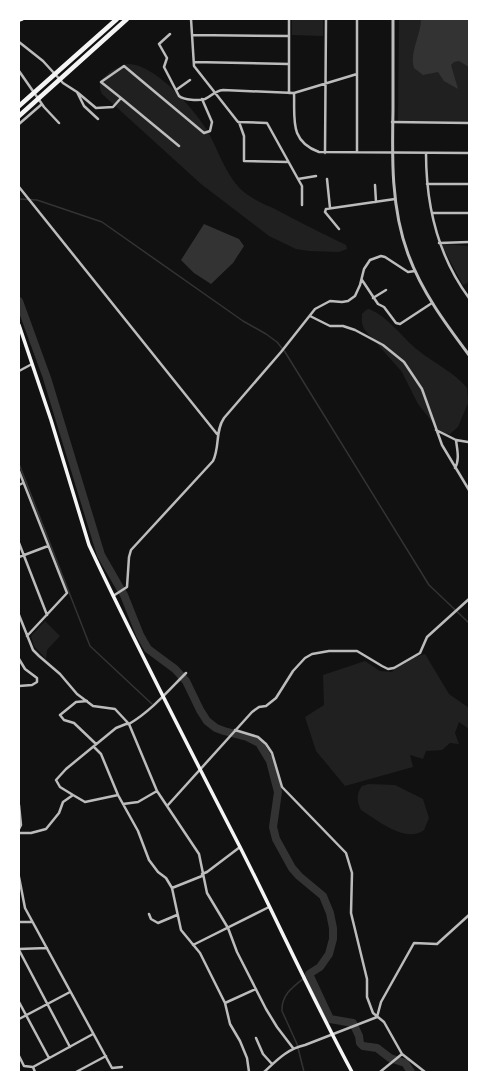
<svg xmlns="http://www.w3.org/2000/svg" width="488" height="1091" font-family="'Source Sans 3',sans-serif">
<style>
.green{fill:#202020}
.water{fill:#333}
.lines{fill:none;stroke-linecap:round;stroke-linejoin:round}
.stream{stroke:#333;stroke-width:1.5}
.river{stroke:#333;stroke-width:8}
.minor{stroke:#bcbcbc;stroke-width:2.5}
.tertiary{stroke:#bcbcbc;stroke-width:3}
.secondary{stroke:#f5f5f5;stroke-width:3.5}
.trunk{stroke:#f5f5f5;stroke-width:4.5}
</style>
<rect width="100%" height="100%" fill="#111"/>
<path class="green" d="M292,19H323V36L292,35Z
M399,19H469V122L398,121Z
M127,64C154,63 191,106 205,127C219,149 226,180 248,195C256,201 267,205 275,209C299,222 322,233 346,245L347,249L339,252L309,251L296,249L269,236L201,184L102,94L100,89V81L111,71Z
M443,244L469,246V282L463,285L442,246Z
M369,309C389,317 402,338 419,351C434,363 455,373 467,388L468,403L458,427L450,434H442L418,404L402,372L364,329L362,323V314L366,310Z
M45,621L60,636L47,650L46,659L34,646L31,636Z
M425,654L449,694L469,708V729L459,722L455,733L459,744L450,743L442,750L426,751L423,759L410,755L413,767L345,786L316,751L305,717L324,705L323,675L365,661L380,671L392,672L405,660Z
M369,784L395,785L423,799L429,818L424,830C406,844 377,820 361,810C357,803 356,793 362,786Z"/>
<path class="water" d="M421,19H469V67L459,61L454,62L451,65L458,89L444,81L438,72L423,75L414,68C409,53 421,35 421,19Z
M204,224L239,239L244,246L233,263L211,284L194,273L181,260Z"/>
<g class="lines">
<path class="stream" d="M19,199L37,200L102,222L243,321L266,334L277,342L285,352L429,585L469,623
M19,464L90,646L152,704
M304,1072L297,1044L282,1011C281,993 296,985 309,974"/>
<path class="river" d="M19,301L47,378L101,555L124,595L140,635L148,649L175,669L186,681L200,710L207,721L216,728L224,731L247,737L259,743L270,761L278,792L273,827L276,839L292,868L299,876L323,896L330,913L333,928V939L329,954L320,967L309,974L330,1019L353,1023L359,1036L360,1043L363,1046L377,1048L390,1058L405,1063L411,1072"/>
<path class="minor" d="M191,19L194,66L238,122L267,123L298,179L316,176
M289,19V93
M170,34L159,44L167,58L164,67L179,96C184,100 198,101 205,99C212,96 214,91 223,90L294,93L357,74
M192,35L289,36
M19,42L43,61L63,83L77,92L84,106L98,119
M194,62L289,64
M19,71L44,107L59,123
M176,90L190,80
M77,92L96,108L113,107L121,98L101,82L124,66L204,133L210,131L212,122L202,99
M294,93C295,119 289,141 319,152L469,153
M121,98L179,146
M239,122L244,136V161L288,162
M392,122L469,123
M19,124L42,104
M357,152V19
M325,153L326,19
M426,153C426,205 438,256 469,298
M298,179L302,186V205
M327,179L330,208
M427,184H469
M375,185L376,202
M19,187L217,434
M432,213H469
M339,229L325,212L326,209L395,199
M439,243L469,242
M362,280L378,304L384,307L396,323L400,324L432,303
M373,298L386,290
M310,316L330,326H343L355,330L383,345L404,362L422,389L442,445L469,490
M19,371L32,364
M436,430L456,440L468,442
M455,468C460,460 457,449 456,440
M19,471L67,593L27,636
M19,485L23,483
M19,543L47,615
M19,557L48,546
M113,596L127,587L129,557L131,550L213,461C220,447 215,431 224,418L281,352L315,309L330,301L342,302L348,301L355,296L360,285L364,269L370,260L381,256L385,257L408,272L415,271
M19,615L33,650L39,656L60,674L77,694L93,706L115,709L129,724L157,791L199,854L207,893L228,928L237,952L266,1009L277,1027L293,1048
M19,659L25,669L37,678V682L32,685L19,686
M87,701L76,702L60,715L64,720L74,723L96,744
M235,730L258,737L266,744L272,753L282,787L346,853L352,873L351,913L367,979V997L373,1013L384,1022L402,1054L425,1072
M94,747L101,754L118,795L138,831L149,860L158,872L166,878L172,888L181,930L200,953L225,1003L230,1024L240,1041L247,1058L249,1072
M73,795L85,802L118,795
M123,804L138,802L157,791
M19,805L21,825L19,829
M168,805L252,712L259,707L266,706L276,698L293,671L305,658L312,654L329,651H357L382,666L388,669L394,668L420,653L427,637L469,599
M19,833H31L46,829L59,813L63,802L73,795L60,787L56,780L66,769L116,728L126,724H129C151,711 168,691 186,673
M202,874L207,872L240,847
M19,877L25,908L112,1068L122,1067
M172,888L202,876
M149,914L151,919L158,923L177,915
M19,922H32
M193,945L269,907
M19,949L47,948
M19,950L70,1047
M19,1002L49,1058
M225,1003L256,989
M377,1017L381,1002L414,943L437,944L469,915
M19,1019L70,992
M256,1038L263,1054L272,1064
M19,1056L24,1066L33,1067L93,1034
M33,1067L35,1072
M76,1072L106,1056
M264,1072C277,1060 287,1049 305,1045L377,1017
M380,1072L402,1054"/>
<path class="tertiary" d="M393,19C393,49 393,80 393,110C392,158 391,208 408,254C422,292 445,323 469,355"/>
<path class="secondary" d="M19,20L22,19
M19,325L51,420L89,545L96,560C142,657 191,752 240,847C278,922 312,998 352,1072"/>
<path class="trunk" d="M19,106L117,19
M19,116L127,19"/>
</g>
<rect width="488" height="1091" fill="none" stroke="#ffffff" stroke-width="40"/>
</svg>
